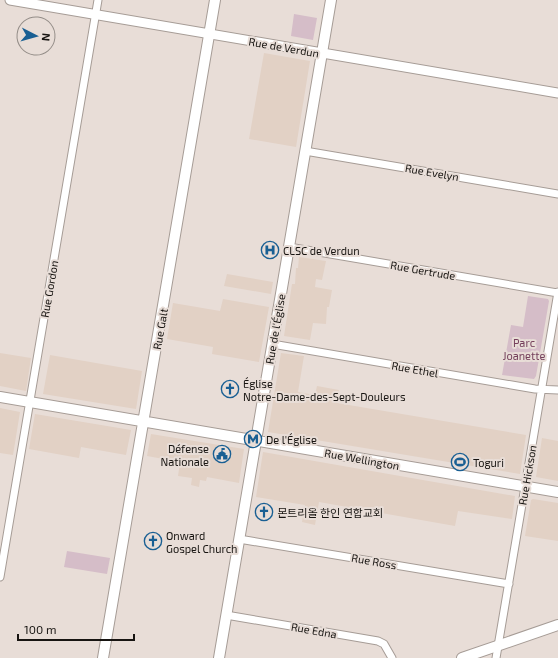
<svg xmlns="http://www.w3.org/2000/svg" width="558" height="658" font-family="'Exo 2','Noto Sans KR',sans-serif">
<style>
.built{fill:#e2d1c5}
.green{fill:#d5bdc8}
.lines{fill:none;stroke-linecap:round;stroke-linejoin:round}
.minor-casing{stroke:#a69c96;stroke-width:9}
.tertiary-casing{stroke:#a69c96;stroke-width:11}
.secondary-casing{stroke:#a69c96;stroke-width:12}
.minor{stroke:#fff;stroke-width:7}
.tertiary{stroke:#fff;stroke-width:9}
.secondary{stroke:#fff;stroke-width:10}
.labels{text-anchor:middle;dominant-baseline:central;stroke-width:4;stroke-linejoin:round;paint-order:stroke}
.street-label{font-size:11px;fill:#171411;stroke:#e8ddd7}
.poi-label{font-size:11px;fill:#171411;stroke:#e8ddd7;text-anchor:start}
.park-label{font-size:11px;fill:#75405c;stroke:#e8ddd7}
</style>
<rect width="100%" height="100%" fill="#e8ddd7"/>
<path class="built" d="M264,53L310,61L296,147L249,139Z
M299,257L326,261L322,280L316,279L315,287L332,290L329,307H327L326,324L313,323L310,340L284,336L292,284H295L296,268H298Z
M227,274L273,282L271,294L224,286Z
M223,299L269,307L259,362L212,354L213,347L167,339L173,303L220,311Z
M0,353L31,358L26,391L0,386Z
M281,353L304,356L298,392L315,395L317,386L339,390L337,403L526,435L520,474L268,432Z
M50,355L142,371L136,409L43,394Z
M0,408L20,412L13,455L0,453Z
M35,414L131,430L126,455L81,447L79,458L29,449Z
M151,434L244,449L239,483L207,477L206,481L200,480L199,487L191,485L192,478L178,476L180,462L147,456Z
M542,438L558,441V481L536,477Z
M263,452L515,496L512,519L458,511L455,526L319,502L315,525L302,522L305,505L256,497Z
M533,499L558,503V541L525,536L531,500Z"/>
<path class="green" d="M294,14L317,18L313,40L291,36Z
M528,296L548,299L549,301L536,376L534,379L502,375L511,325L523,327Z
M67,551L110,558L107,574L64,567Z"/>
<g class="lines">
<defs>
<path id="minor" d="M305,151L558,194
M289,247L558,293
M272,344L535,389L558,390
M239,539L509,584
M0,577L98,0
M226,615L378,641L384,644L392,658
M496,658L558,292"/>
<path id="tertiary" d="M10,0L558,93"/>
<path id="secondary" d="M0,397L558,492
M103,658L215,0
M219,658L331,0
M462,658L558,625"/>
</defs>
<use href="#minor" class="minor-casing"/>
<use href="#tertiary" class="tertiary-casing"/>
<use href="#secondary" class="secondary-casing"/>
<use href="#minor" class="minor"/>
<use href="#tertiary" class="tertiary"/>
<use href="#secondary" class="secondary"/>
</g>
<defs>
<symbol id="hospital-ring" viewBox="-11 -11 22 22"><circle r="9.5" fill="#e8ddd7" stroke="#195f93" stroke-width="1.5"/><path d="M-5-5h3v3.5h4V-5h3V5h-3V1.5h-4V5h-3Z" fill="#195f93"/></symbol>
<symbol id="church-ring" viewBox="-11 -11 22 22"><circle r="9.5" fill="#e8ddd7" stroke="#195f93" stroke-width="1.5"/><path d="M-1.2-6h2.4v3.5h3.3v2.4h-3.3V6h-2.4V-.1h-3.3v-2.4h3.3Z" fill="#195f93"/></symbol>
<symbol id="metro-ring" viewBox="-11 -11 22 22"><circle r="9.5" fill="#e8ddd7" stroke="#195f93" stroke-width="1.5"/><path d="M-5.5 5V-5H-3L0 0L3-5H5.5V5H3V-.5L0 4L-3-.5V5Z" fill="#195f93"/></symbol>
<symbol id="civic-ring" viewBox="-11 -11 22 22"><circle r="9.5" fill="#e8ddd7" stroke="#195f93" stroke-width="1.5"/><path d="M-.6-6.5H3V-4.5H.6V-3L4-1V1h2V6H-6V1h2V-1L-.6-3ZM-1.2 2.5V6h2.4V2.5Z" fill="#195f93"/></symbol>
<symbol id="stadium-ring" viewBox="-11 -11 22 22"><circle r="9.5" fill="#e8ddd7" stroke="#195f93" stroke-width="1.5"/><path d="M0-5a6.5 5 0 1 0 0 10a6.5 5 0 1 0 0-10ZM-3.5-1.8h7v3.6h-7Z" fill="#195f93"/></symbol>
</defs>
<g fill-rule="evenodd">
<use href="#hospital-ring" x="260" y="240" width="20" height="20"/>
<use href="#church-ring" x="220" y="379" width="20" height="20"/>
<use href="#metro-ring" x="243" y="429" width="20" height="20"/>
<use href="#civic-ring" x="212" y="444" width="20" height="20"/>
<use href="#stadium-ring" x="450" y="452" width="20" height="20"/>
<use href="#church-ring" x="254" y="502" width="20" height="20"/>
<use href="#church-ring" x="143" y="531" width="20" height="20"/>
</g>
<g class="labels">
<g class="street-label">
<text transform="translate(284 47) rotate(10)">Rue de Verdun</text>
<text transform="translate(432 172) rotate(10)">Rue Evelyn</text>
<text transform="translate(423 270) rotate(10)">Rue Gertrude</text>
<text transform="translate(49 289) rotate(-80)">Rue Gordon</text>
<text transform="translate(160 329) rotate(-80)">Rue Galt</text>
<text transform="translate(275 329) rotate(-80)">Rue de l'Église</text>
<text transform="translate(415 369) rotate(10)">Rue Ethel</text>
<text transform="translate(362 459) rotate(10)">Rue Wellington</text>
<text transform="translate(527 475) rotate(-80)">Rue Hickson</text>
<text transform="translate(374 561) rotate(10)">Rue Ross</text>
<text transform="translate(314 630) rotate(10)">Rue Edna</text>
</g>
<g class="poi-label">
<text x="283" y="250">CLSC de Verdun</text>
<text x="243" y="383">Église<tspan x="243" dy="13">Notre-Dame-des-Sept-Douleurs</tspan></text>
<text x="266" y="439">De l'Église</text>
<text x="209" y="448" text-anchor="end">Défense<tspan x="209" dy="13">Nationale</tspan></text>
<text x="473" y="462">Toguri</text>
<text x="277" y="512">몬트리올 한인 연합교회</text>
<text x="166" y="535">Onward<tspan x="166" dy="13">Gospel Church</tspan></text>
</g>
<g class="park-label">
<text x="524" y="342">Parc<tspan x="524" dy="13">Joanette</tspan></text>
</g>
</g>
<g transform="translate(36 36) rotate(96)"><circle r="19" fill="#e8ddd7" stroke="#948d88"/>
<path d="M0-3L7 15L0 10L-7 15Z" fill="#195f93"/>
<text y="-6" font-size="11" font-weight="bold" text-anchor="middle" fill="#171411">N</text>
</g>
<path d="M18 634v6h116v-6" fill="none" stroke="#171411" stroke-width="2"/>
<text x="24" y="634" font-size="12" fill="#171411" stroke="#e8ddd7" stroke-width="3" paint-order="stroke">100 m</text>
</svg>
